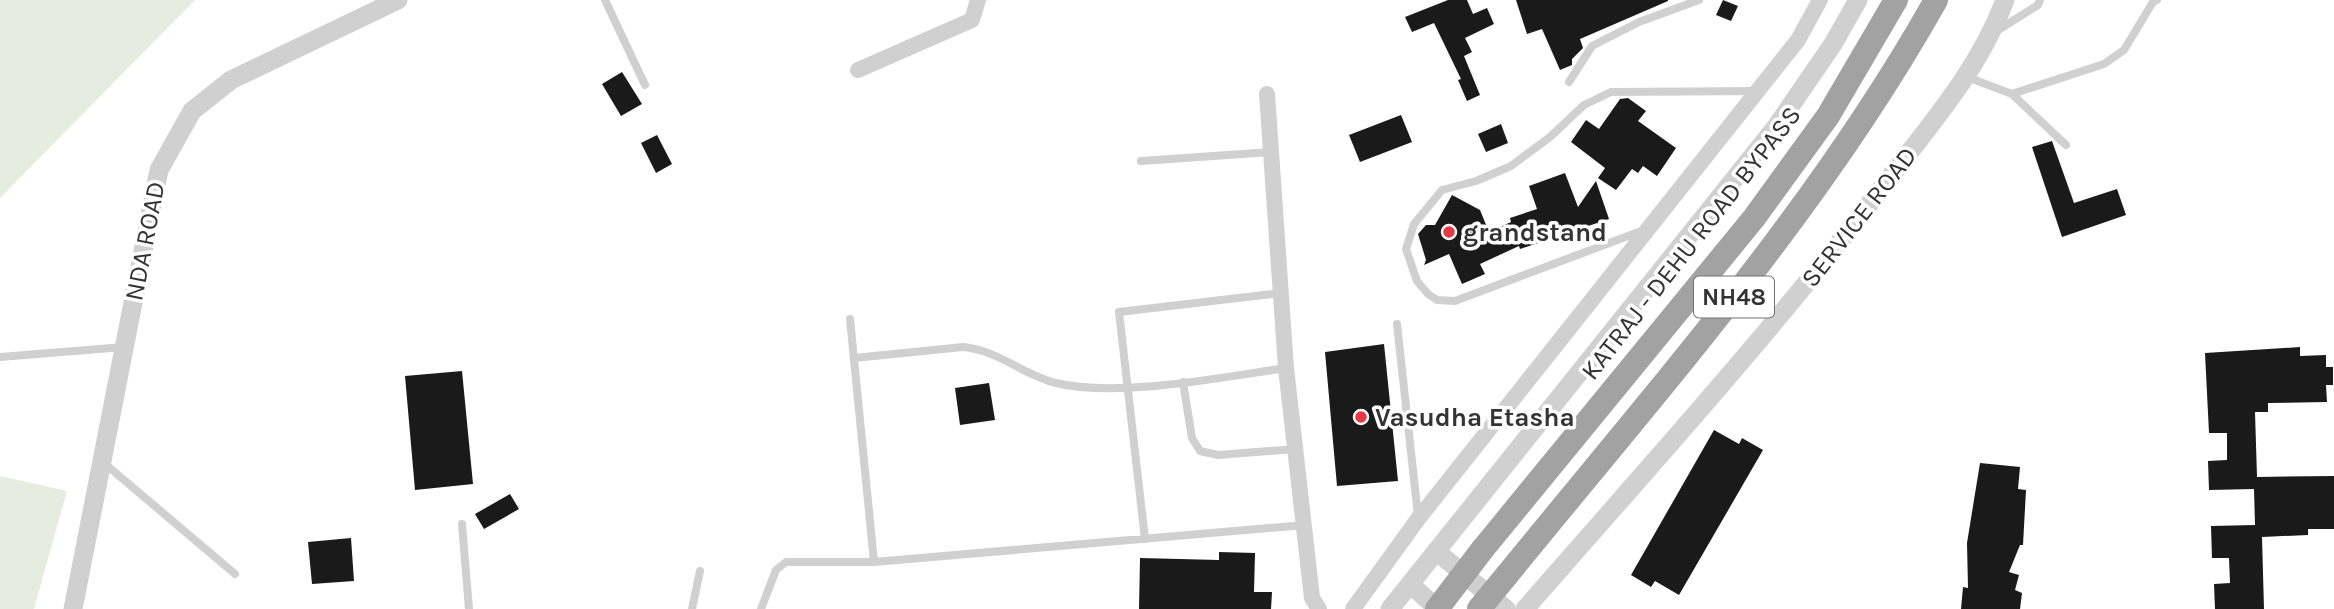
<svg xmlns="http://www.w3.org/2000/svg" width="2334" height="609" font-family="Karla,sans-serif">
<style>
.green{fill:#e6ecdf}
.building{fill:#1a1a1a}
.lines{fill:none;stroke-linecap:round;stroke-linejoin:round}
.service{stroke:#d0d0d0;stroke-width:8}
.minor{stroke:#d0d0d0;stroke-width:16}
.tertiary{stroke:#d0d0d0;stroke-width:19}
.trunk{stroke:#a2a2a2;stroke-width:24}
.trunk-bridge{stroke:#a2a2a2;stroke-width:24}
.poi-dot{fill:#e63946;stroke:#fff;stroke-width:2.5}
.labels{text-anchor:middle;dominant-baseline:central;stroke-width:7;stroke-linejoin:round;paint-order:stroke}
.shield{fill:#fff;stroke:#707070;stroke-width:2}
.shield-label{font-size:24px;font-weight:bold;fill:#333}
.street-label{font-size:26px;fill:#333;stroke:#fff}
.poi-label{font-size:26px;font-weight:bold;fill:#333;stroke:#fff;text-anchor:start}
</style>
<rect width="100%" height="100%" fill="#fff"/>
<path class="green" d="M0,0H195L0,198Z
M0,476L67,491L34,609H0Z"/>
<path class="building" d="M1448,0H1467L1473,14L1487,8L1494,24L1465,38L1472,52L1464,56L1480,95L1467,101L1458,80L1461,79L1434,23L1412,32L1405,17Z
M1516,0H1668V1L1580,39L1583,48L1572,59V65L1560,70L1542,29L1527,34Z
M1723,0L1738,6L1731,21L1716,15Z
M622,72L642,104L621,116L602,84Z
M1628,98L1646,111L1638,121L1676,148L1657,176L1643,166L1638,173L1632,169L1616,190L1598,178L1605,168L1571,142L1586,120L1599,129L1620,99Z
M1401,115L1412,142L1360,162L1349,135Z
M1501,124L1508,143L1486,152L1478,134Z
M657,135L672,164L656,173L641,143Z
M2052,141L2074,203L2117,189L2126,215L2062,237L2032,147Z
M1565,173L1578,207L1596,181L1609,219L1520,249L1519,246L1480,264L1485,274L1462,284L1449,254L1424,265L1426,260L1418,234L1426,225H1435L1452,195L1480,210L1489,232L1511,222L1510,218L1537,209L1529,186Z
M1384,344L1398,481L1337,486L1325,352Z
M2300,347V356L2326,355V367H2333V385H2326L2327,402L2268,403V412H2255L2257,477L2334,476V529H2308V535L2262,537L2264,609H2215L2214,584L2230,583L2229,558H2212L2211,526L2255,525L2254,489L2209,490L2208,461L2227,460V433H2209L2205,353Z
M462,371L473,484L415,490L405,376Z
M989,383L995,420L960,425L955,388Z
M1714,430L1739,444L1742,438L1763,450L1679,595L1655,581L1651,587L1631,575Z
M1980,463L2020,467L2018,489L2026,490L2023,545H2020L2009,572L2019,575L2015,590L2022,593L2020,609H1961L1963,587L1968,588L1967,543Z
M510,494L519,509L484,529L475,514Z
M351,538L354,581L312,584L308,542Z
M1219,552L1255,553L1254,592H1272L1271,609H1139L1140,558L1219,560Z"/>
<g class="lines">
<path class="service" d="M605,0L645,85
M1995,32L2038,5L2040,0
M1967,77L2012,94L2066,145
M1569,82L1592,46L1639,22L1699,0
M2012,94L2104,64L2124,50L2153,2L2157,0
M1141,161L1271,152
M1644,230L1455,301L1437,300L1428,294L1417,281L1406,249L1414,224L1442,190L1476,181L1511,166L1550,137L1584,105L1611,92L1758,91
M850,319L874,562
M1397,324L1418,516
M0,357L124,347
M854,358L963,347C998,350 1023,375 1056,383C1117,398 1223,377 1286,368
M1183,382L1192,438L1200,451L1218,455L1296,449
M104,463L235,574
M462,524L469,609
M1145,539L1119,312L1281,293
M692,609L700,571
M761,609L776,570L786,562H874L1305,525"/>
<path class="minor" d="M858,70L972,20L978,0
M1267,94L1286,368L1312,598L1319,609
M1353,609L1418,519L1798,40L1820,0"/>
<path class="tertiary" d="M1436,551L1506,609
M1410,584L1438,609
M73,609L159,170L192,111L231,80L398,0
M1390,609L1776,127L1833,44L1858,0
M1525,609C1647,469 1772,332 1884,185C1929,126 1979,70 2005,0"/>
<path class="trunk" d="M1482,550L1754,218L1828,116L1896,0
M1507,575C1658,389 1818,210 1936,0"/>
<path class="trunk-bridge" d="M1437,609L1482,550
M1479,609L1507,575"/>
</g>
<g class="poi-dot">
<circle cx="1449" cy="232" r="7"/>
<circle cx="1361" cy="417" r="7"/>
</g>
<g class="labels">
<rect class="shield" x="1694" y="276.5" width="80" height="41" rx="5"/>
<g class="shield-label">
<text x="1734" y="297">NH48</text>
</g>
<g class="street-label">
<text transform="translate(1859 217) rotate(-52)">SERVICE ROAD</text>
<text transform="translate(145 241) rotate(-79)">NDA ROAD</text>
<text transform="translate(1691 243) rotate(-52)">KATRAJ - DEHU ROAD BYPASS</text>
</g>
<g class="poi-label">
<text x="1463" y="232">grandstand</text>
<text x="1375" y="417">Vasudha Etasha</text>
</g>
</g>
</svg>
